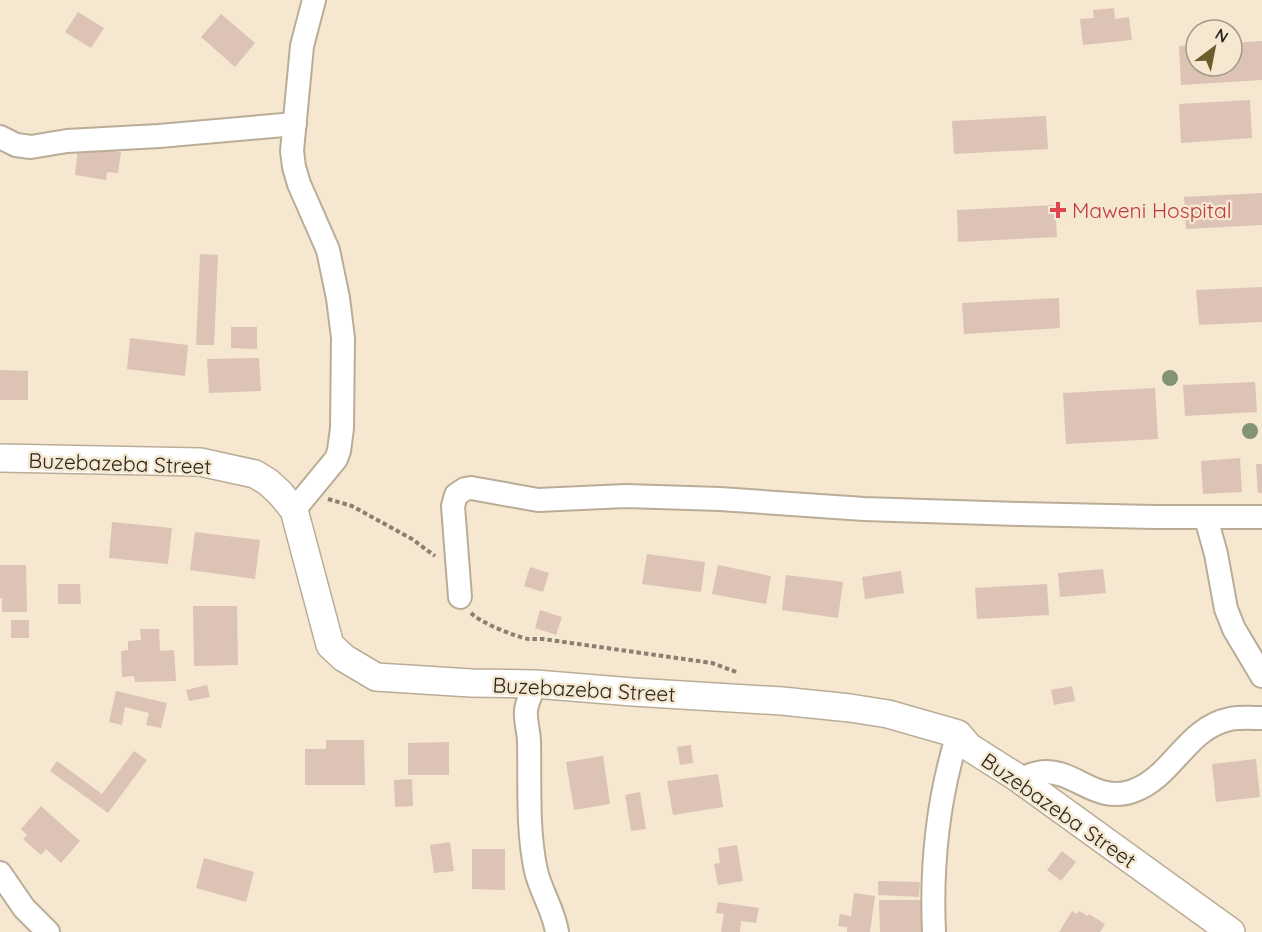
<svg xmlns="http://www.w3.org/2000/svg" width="1262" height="932" font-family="Quicksand,sans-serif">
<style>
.building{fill:#ddc3b6}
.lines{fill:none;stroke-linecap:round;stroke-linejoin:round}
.minor-casing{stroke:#baad97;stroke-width:26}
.tertiary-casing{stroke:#baad97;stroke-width:30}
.path{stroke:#898071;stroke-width:4;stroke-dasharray:4.5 3;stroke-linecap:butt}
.minor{stroke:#fff;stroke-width:22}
.tertiary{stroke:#fff;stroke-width:27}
.tree{fill:#829473}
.health-dot{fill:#e0444e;stroke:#f5e7d0;stroke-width:2}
.labels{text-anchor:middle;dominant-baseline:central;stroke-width:5;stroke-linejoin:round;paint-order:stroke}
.health-label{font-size:21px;fill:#be3a42;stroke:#f5e7d0;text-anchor:start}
.street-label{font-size:21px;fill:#2b261d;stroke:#f5e7d0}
</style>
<rect width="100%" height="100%" fill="#f5e7d0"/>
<path class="building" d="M1114,8L1115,19L1129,17L1132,40L1083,45L1080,19L1094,18L1093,10Z
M78,12L104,28L91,48L65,32Z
M221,14L255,43L235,67L201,37Z
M1262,41V80L1181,85L1179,46L1196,45V66H1232V43Z
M1250,100L1252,138L1181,143L1179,104Z
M1046,116L1048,149L954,154L952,121Z
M78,148H94L121,152L118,173L107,172L106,180L75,175Z
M1262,193V225L1186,229L1184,197Z
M1055,205L1057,237L958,242L957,210Z
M200,254L218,255L214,345H196Z
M1262,287V322L1199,325L1196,290Z
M1059,298L1060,328L964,334L962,303Z
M231,327H257V349L231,348Z
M130,338L188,345L185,376L127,369Z
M259,358L261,391L209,393L207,359Z
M0,370L28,371V400H0Z
M1255,382L1257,412L1185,416L1183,385Z
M1155,388L1158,439L1066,444L1063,393Z
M1240,458L1242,492L1203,494L1201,461Z
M1256,464H1262V493H1258Z
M112,522L172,528L168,564L109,558Z
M195,532L260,540L255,579L190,570Z
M647,554L705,562L701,592L642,584Z
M0,565H26L27,612H2V598H0Z
M718,565L771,576L766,604L712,594Z
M530,567L549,573L543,592L524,586Z
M1103,569L1106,593L1060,597L1058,573Z
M901,571L904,593L865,599L862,577Z
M786,575L843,582L838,618L782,610Z
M58,584H80L81,604H58Z
M1047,584L1049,615L977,619L975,588Z
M193,606H237L238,665L194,666Z
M540,610L562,617L556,635L535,628Z
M11,620H29V638H11Z
M140,629H159L160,651L174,650L176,681L135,682L134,676L122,677L121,651L128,650V641L141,640Z
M207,685L210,697L189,701L186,690Z
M1072,686L1075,701L1054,705L1051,690Z
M116,691L167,703L161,728L146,725L149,713L125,707L122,725L109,722Z
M326,740H364L365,785H305V749H326Z
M449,742V775H408V743Z
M691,745L693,763L680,765L677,747Z
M134,751L147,760L108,813L50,771L57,761L102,794Z
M603,756L610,804L574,810L566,762Z
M1256,759L1260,797L1216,802L1212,764Z
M718,774L723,807L673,815L667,781Z
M412,779L413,806L395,807L394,780Z
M640,792L646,829L631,831L625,795Z
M41,806L80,841L61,863L46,849L41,855L23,839L27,835L21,829Z
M450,842L454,871L434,873L430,845Z
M737,845L743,881L718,885L714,864L720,863L718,848Z
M472,849H505V890L472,889Z
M1062,851L1076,862L1061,881L1047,870Z
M204,858L254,872L246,902L196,888Z
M878,881L920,882L919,897L878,895Z
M854,893L875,896L870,932H847V927L838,926L840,914L851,916Z
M879,900H931V932H880Z
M718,902L759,908L756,923L741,921L740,932H721L724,914L716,913Z
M1072,911L1077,914L1079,911L1088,916L1089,914L1105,924L1100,932H1059Z"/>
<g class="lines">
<defs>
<path id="minor" d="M0,137L16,145L31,147L67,141L159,136L295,124
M294,510L336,459L339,451L342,428L343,338L338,298L328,250L299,184L294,167L292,151L302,46L314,0
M1206,518L1216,554L1226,609L1234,629L1262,676
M460,597L453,506L456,495L465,489L471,488L538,500L626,496L720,499L864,509L1020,514L1154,517H1262
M535,684C532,692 527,702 526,710C525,721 529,732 529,742C530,785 527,829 536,871C541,892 554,911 557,932
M1020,779C1028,776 1036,772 1046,772C1077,772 1097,804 1133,791C1173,777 1186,728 1230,719C1240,717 1252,718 1262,718
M0,873L24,908L48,932
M934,932C931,866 938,798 958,734"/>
<path id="tertiary" d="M0,458L200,462L255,474L268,482L280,493L294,510L330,645L344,658L376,677L471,683L535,684L633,692L782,701L850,708L888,714L958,734L969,747L1015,776L1231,932"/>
</defs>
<use href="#minor" class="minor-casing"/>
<use href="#tertiary" class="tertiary-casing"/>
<path class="path" d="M328,499L352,506L412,539L435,556
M471,613C481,623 514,636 528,639C533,639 538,639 543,639L712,663L739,673"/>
<use href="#minor" class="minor"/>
<use href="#tertiary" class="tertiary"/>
</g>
<g class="tree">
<circle cx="1170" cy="378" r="8"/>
<circle cx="1250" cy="431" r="8"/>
</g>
<path class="health-dot" d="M1055 201h6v6h6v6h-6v6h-6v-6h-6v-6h6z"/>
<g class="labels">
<g class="health-label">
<text x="1072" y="210">Maweni Hospital</text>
</g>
<g class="street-label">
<text transform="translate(120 463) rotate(2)">Buzebazeba Street</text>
<text transform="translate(584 689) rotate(3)">Buzebazeba Street</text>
<text transform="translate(1059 810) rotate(35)">Buzebazeba Street</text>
</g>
</g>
<g transform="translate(1214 48) rotate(32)"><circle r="28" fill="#f5e7d0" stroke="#a49a88" stroke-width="1.5"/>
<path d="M0-4.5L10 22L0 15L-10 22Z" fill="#6e5c2a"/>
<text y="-9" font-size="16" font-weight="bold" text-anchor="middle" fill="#2b261d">N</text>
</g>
</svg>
